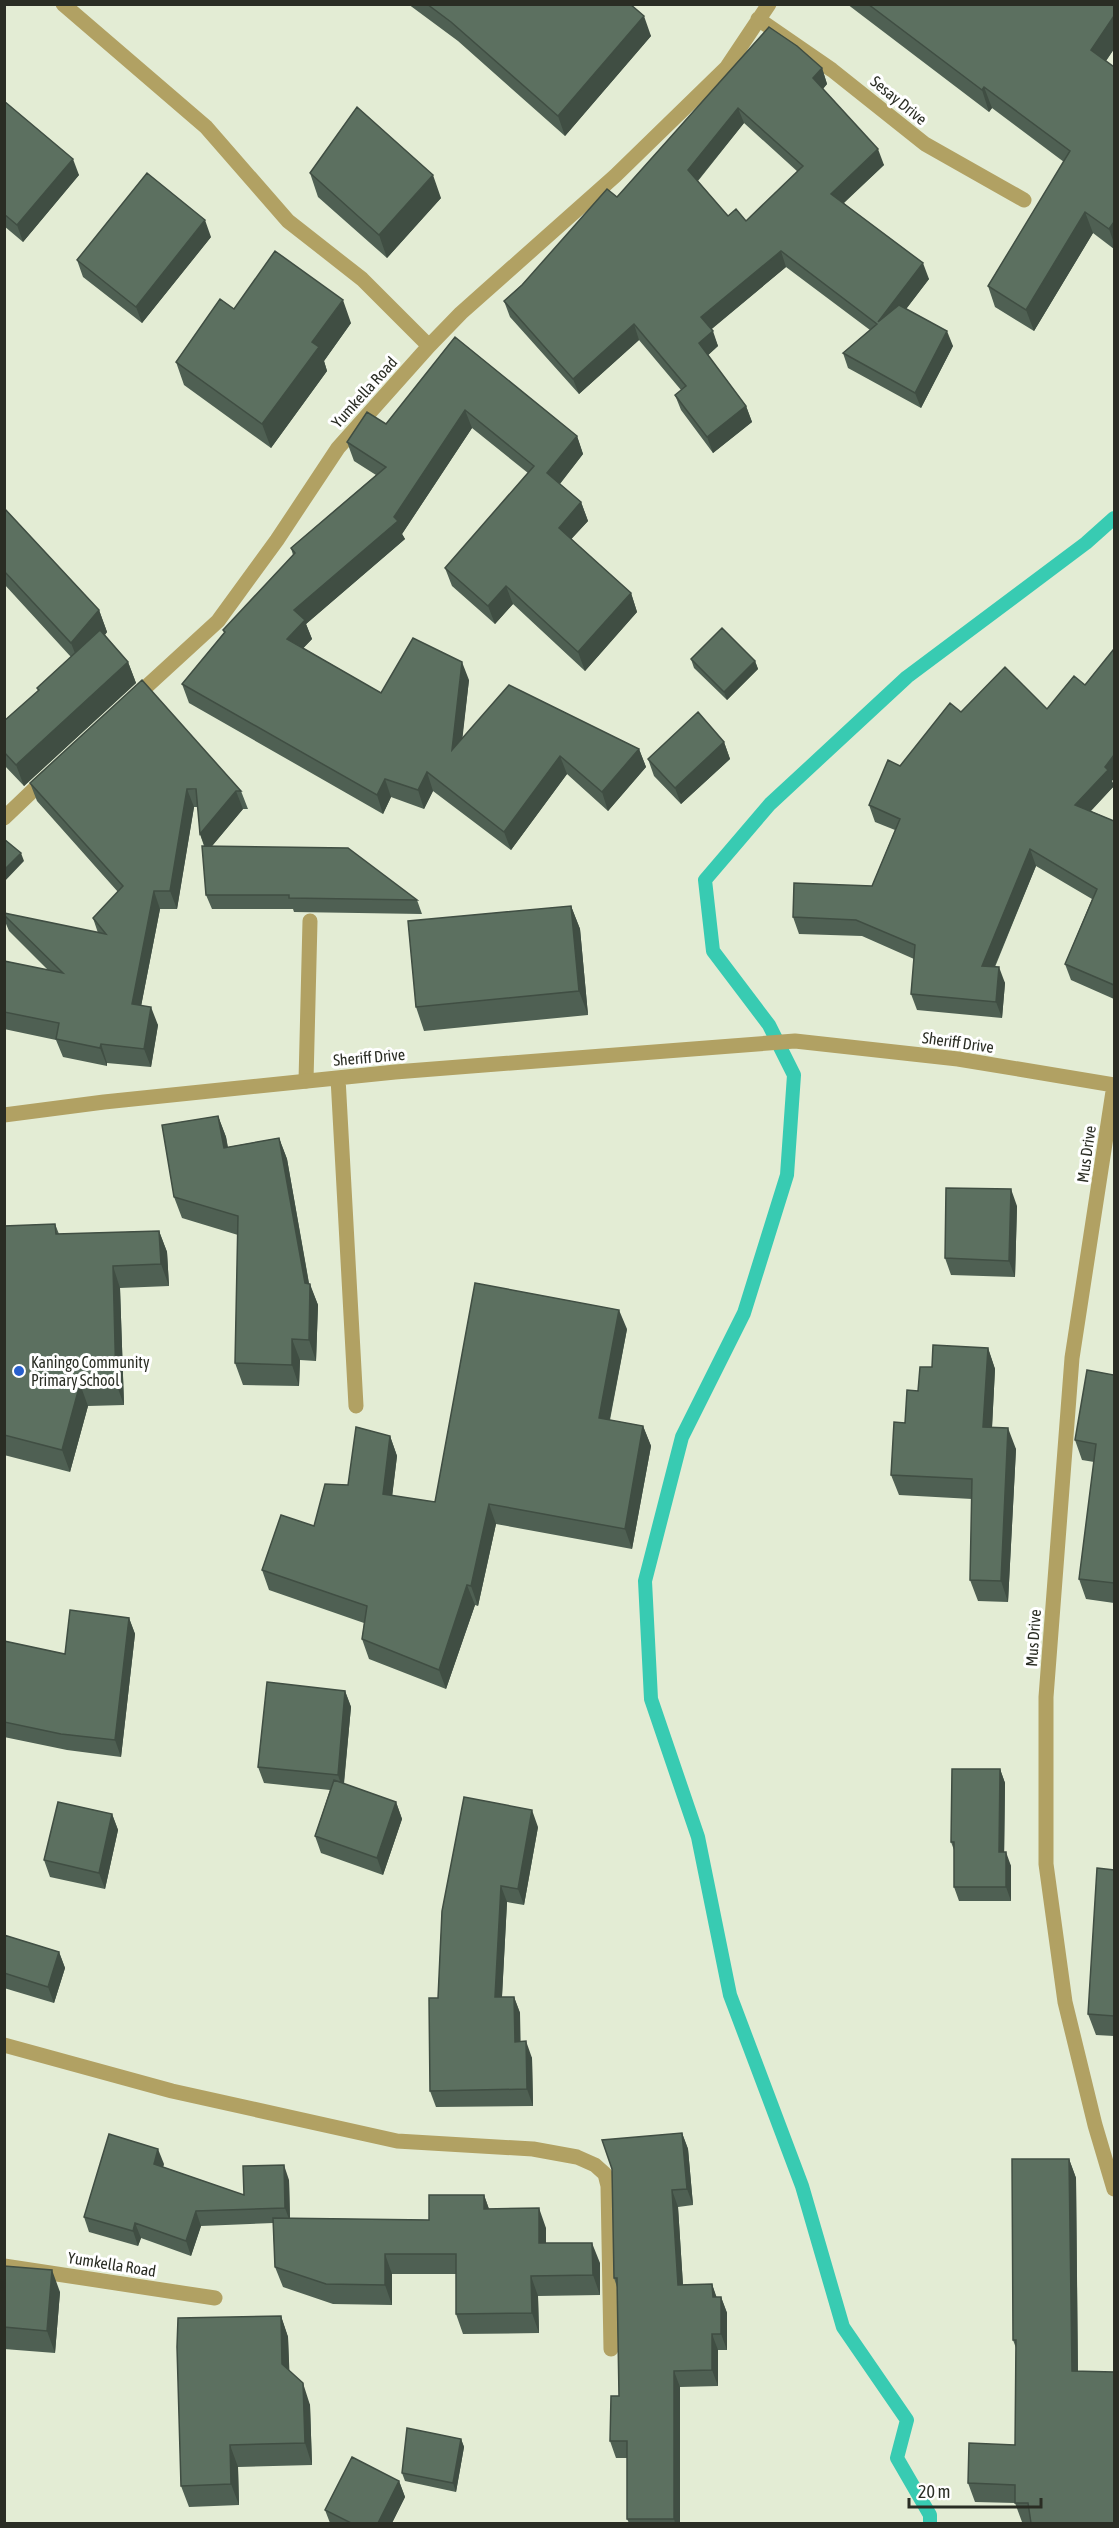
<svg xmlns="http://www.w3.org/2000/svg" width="1119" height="2528" font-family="'Asap Condensed',sans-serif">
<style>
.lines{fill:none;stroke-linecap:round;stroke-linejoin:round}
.stream{stroke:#38cbb2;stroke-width:14}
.lane{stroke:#b1a163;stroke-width:15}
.street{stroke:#b1a163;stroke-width:15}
.wall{fill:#4f6053;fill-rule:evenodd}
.shaded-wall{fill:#404e43}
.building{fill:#5c7060;stroke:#404e43;stroke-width:1.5;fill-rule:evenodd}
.poi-dot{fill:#285fcd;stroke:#fff;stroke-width:2}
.labels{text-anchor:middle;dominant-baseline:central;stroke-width:6;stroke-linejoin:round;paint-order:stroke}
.street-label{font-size:16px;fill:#2a2d24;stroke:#fff}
.poi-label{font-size:16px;fill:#2a2d24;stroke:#fff;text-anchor:start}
</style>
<rect width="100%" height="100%" fill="#e3ecd4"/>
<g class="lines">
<path class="stream" d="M930,2524V2515L897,2458L907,2420L843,2327L802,2186L730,1995L698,1837L651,1699L645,1581L682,1437L744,1313L787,1175L794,1075L769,1025L713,951L705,880L770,804L907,677L1086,543L1114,518"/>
<path class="lane" d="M306,1081L310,921"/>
<path class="street" d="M63,4L206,127L288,221L362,279L429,346
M758,19L832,70L925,144L1024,200
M134,698L218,621L277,540L338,448L429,346L461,313L615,176L727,67L769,4
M4,818L47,777
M338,1078L356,1406
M1114,1085L1072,1358L1046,1697V1864L1065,2002L1095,2125L1114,2189
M4,1115L104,1102L395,1072L795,1041L958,1059L1114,1085
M4,2045L172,2091L397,2141L533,2149L577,2157L595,2165L605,2174L608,2186L611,2349
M4,2266L215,2298"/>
</g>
<path class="wall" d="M408,4H630L651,36L565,136L458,41Z
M847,4H1114V49L1106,61L1114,67V249L1093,233L1034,331L995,307L988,286L1064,162L992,108L989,112Z
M769,27L822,68L827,84L823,89L884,165L844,203L929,279L906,309L953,346L921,408L848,368L843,353L870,330L786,267L711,329L718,346L708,355L746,406L752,422L713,453L681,410L675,395L681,390L639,340L579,394L510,317L504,301L617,197ZM744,123L798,172L746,221L728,216L698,181Z
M4,101L79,175L23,242L4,226Z
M310,173L441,198L387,258L318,197Z
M211,237L142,323L83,277L77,260Z
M234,309L351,323L324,361L327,371L271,448L184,385L176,362Z
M455,337L577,436L583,454L560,484L581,502L588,521L571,539L631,593L637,612L585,671L513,604L495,624L452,586L445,568L528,473L472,428L402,534L405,539L306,624L312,639L303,648L381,693L469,680L462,738L639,749L646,767L608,811L567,774L511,850L433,791L424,809L391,797L383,814L189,703L182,684L224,633L223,630L293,555L291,548L376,475L354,461L347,442L386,424Z
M4,508L99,610L107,632L105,635L128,662L136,683L24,786L4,765V721L38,691L37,688L71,657L4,584Z
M691,659L755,661L758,669L727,700L694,668Z
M1047,709L1112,781L1114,786L1091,811L1114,821V999L1071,980L1065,964L1092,899L1036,866L995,967L1005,983L1002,1018L917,1010L911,994L914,959L862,936L799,934L793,917L872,886L895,830L875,822L869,805L900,766L961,712Z
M724,742L730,759L681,804L654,776L648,759Z
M30,783L241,791L248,809H243L212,846L417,900L422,914L294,912L293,909H212L206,895L204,846L200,834L198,807H194L177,909H160L141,1006L158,1025L151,1067L107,1063V1066L63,1057L56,1040L4,1029V961L48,970L9,931L4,919V913L98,933L93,918L118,892L37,801Z
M571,906L580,929L588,1015L424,1031L416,1007Z
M218,1116L226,1137L228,1147L279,1138L287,1159L309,1283L318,1305L316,1361L300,1360L299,1386L243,1385L235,1363L238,1235L182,1218L174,1197Z
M1017,1206L1015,1277L951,1275L945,1258Z
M55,1224L59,1234L159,1231L167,1252L169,1286L120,1288L124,1405L88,1406L70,1472L4,1455V1226Z
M627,1329L610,1420L643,1426L651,1446L632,1549L496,1524L478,1606L475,1605L446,1689L369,1659L362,1639L364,1623L269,1590L262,1570L314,1526L390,1436L397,1456L392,1496L435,1502Z
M988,1348L995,1369L992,1427L1016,1449L1008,1602L978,1601L970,1580L972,1499L899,1495L891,1475L905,1423L918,1391Z
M1114,1375V1603L1086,1599L1079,1579L1094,1462L1082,1460L1075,1440Z
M129,1618L135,1634L121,1757L67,1750L4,1737V1641L65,1654Z
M345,1691L351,1707L344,1784L396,1802L402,1819L383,1875L321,1853L315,1836L330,1790L264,1783L258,1767Z
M1000,1769L1005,1783L1004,1852L1011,1866V1901H959L954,1887V1850L951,1842Z
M112,1814L118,1830L105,1889L50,1877L44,1860Z
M538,1827L524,1905L507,1902L502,1997H514L520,2013V2042L532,2058L533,2106L436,2107L430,2091L438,1998L442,1911Z
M1114,1870V2036L1096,2035L1088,2014Z
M4,1935L59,1952L65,1968L54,2003L4,1988Z
M682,2133L688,2149L693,2205L678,2207L683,2285L712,2284L716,2297H721L727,2313V2350H718V2386L680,2387V2523H629L627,2519V2458H616L610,2441L619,2396L617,2287L614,2278Z
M1069,2159L1076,2178L1078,2371L1031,2523L1022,2522L1015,2503L975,2502L968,2483L1015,2445L1016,2348L1013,2340Z
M164,2164L163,2167L244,2195L289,2180L290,2218L429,2220L484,2195L489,2209L546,2228V2243L600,2263V2295L538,2296L539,2333L463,2334L456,2314V2274H392V2305L333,2304L283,2287L275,2267L273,2223L201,2226L191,2256L141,2238L138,2246L89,2232L84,2217Z
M4,2266L60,2292L55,2353L4,2349Z
M281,2316L288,2337L289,2371L310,2405L312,2465L238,2467L239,2505L189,2507L181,2486Z
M461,2439L464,2447L456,2492L405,2481L402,2473Z
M399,2481L405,2497L392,2523H330L325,2510Z"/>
<path class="shaded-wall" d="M644,16L651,36L565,136L558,116Z
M1114,16V49L1099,71L1091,50Z
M822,68L827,84L819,93L813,78Z
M984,87L992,108L989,112L982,90Z
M738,108L744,123L694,185L688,170Z
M878,149L884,165L837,209L831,194Z
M73,159L79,175L23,242L17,225Z
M433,175L441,198L387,258L379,235Z
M1085,212L1093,233L1034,331L1026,310Z
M205,220L211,237L142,323L136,307Z
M1114,222V243L1109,229Z
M781,251L786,267L707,333L701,317Z
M923,263L929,279L884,338L878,322Z
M343,300L351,323L324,361L327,371L271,448L262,424L312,342Z
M634,324L639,340L579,394L573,379Z
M713,331L718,346L705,358L699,343Z
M947,331L953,346L921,408L915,393Z
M746,406L752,422L713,453L707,437Z
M465,410L472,428L402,534L405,539L306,624L312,639L294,658L287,639L294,610L394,517Z
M577,436L583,454L554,491L547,473Z
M581,502L588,521L565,546L559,528Z
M506,586L513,604L495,624L488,606Z
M631,593L637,612L585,671L578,652Z
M99,610L107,632L80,666L71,643Z
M755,661L758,669L727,700L724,692Z
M128,662L136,683L24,786L16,765Z
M462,662L469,680L459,769L452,750Z
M724,742L730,759L681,804L675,788Z
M639,749L646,767L608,811L602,792Z
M1114,755V779L1112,781L1114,786L1081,821L1075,805Z
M560,756L567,774L511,850L504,832Z
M427,772L433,791L424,809L418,790Z
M385,779L391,797L383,814L377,795Z
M187,789L194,807L177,909L170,891Z
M236,791L243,809L207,852L200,834Z
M1030,849L1036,866L988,982L982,966Z
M21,853L24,861L4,882V870Z
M154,891L160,909L138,1022L132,1004Z
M571,906L580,929L588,1015L579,991Z
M999,967L1005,983L1002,1018L996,1002Z
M151,1007L158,1025L151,1067L144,1049Z
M101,1044L107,1063V1066L100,1048Z
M218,1116L226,1137L231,1169L224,1148Z
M279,1138L287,1159L310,1290V1284L318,1305L316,1361L309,1340L305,1283Z
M1011,1189L1017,1206L1015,1277L1009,1261Z
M159,1231L167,1252L169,1286L161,1264Z
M113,1266L120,1288L124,1405L116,1383Z
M619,1310L627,1329L606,1438L599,1418Z
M292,1339L300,1360L299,1386L292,1365Z
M988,1348L995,1369L991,1447L983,1427Z
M80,1384L88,1406L70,1472L62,1450Z
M643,1426L651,1446L632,1549L625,1529Z
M1008,1428L1016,1449L1008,1602L1001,1581Z
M390,1436L397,1456L390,1514L383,1494Z
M489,1504L496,1524L478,1606L471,1586Z
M467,1585L475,1605L446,1689L439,1670Z
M129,1618L135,1634L121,1757L115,1740Z
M345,1691L351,1707L343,1791L338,1775Z
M1000,1769L1005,1783L1004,1866L999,1852Z
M396,1802L402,1819L383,1875L377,1858Z
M532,1810L538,1827L524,1905L518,1889Z
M112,1814L118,1830L105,1889L99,1873Z
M1006,1852L1011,1866V1901L1006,1887Z
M501,1886L507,1902L501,2014L495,1997Z
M59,1952L65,1968L54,2003L48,1987Z
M514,1997L520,2013L521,2059L515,2042Z
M526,2041L532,2058L533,2106L527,2089Z
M682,2133L688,2149L693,2205L687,2189Z
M158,2149L164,2164L159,2179L154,2164Z
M1069,2159L1076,2178L1078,2390L1072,2371Z
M284,2165L289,2180L290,2222L285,2208Z
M672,2190L678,2207L684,2301L678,2285Z
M484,2195L491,2215L484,2209Z
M539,2208L546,2228V2263L539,2243Z
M196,2211L201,2226L191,2256L186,2241Z
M135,2223L141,2238L138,2246L133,2231Z
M592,2243L600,2263V2295L593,2275Z
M385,2254L392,2274V2305L385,2285Z
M52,2270L60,2292L55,2353L47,2331Z
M531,2276L538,2296L539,2333L532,2313Z
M712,2284L718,2301L713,2297Z
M721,2297L727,2313V2350L721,2334Z
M281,2316L288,2337L290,2385L282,2364Z
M712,2334L718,2350V2386L712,2370Z
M674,2371L680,2387V2523H675L674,2519Z
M303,2383L310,2405L312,2465L305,2443Z
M461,2439L464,2447L456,2492L453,2483Z
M230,2445L238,2467L239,2505L231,2484Z
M399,2481L405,2497L392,2523H378Z"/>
<path class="building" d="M427,4H630L644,16L558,116L451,22Z
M868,4H1114V16L1091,50L1114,67V222L1109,229L1085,212L1026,310L988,286L1070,151L984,87L982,90Z
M769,27L797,46L822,68L813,78L878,149L831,194L923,263L878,322L899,305L947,331L915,393L843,353L877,324L781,251L701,317L713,331L699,343L746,406L707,437L675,395L686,386L634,324L573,379L504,301L522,285L607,189L617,197ZM738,108L803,166L746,221L736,209L728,216L688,170Z
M4,101L73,159L17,225L4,214Z
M357,107L433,175L379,235L310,173Z
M147,173L205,220L136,307L77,260Z
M275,251L343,300L312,342L319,347L262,424L176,362L220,299L234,309Z
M455,337L577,436L547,473L581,502L559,528L631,593L578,652L506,586L488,606L445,568L534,466L465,410L394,517L398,521L294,610L305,620L287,639L381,693L413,638L462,662L452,750L509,685L639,749L602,792L560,756L504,832L427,772L418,790L385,779L377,795L182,684L225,632L223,630L295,553L291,548L386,467L347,442L367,412L386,424Z
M4,508L99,610L71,643L4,571Z
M722,628L755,661L724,692L691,659Z
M100,630L128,662L16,765L4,752V721L39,690L37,688Z
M1114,649V755L1105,767L1108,770L1075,805L1114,821V985L1065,964L1097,889L1030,849L982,966L999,967L996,1002L911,994L915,945L856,920L793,917L794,883L872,886L900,819L869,805L888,760L900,766L950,703L961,712L1005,667L1047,709L1074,676L1085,685Z
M142,680L241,791H236L200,834L196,789H187L170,891H154L132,1004L151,1007L144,1049L101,1044L100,1048L56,1039L59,1023L4,1012V961L63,973L4,915V913L106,934L93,918L123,886L30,783Z
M698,712L724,742L675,788L648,759Z
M4,839L21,853L4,870Z
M202,846L348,848L417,900L289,898V895H206Z
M571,906L579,991L416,1007L408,921Z
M218,1116L224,1148L279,1138L305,1283L310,1284L309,1340L292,1339V1365L235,1363L238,1216L174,1197L162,1125Z
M946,1188L1011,1189L1009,1261L945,1258Z
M55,1224L56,1234L159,1231L161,1264L113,1266L116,1383L80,1384L62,1450L4,1435V1226Z
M475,1283L619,1310L599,1418L643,1426L625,1529L489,1504L471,1586L467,1585L439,1670L362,1639L367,1606L262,1570L281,1515L314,1526L325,1484L348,1485L356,1427L390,1436L383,1494L435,1502Z
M933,1345L988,1348L983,1427L1008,1428L1001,1581L970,1580L972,1479L891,1475L894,1422L905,1423L907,1390L918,1391L920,1367H932Z
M1087,1370L1114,1375V1583L1079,1579L1096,1444L1075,1440Z
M70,1610L129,1618L115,1740L61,1734L4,1722V1641L65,1654Z
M267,1682L345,1691L338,1775L258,1767Z
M952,1769H1000L999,1852H1006V1887H954V1842H951Z
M334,1780L396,1802L377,1858L315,1836Z
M464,1797L532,1810L518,1889L501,1886L495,1997H514L515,2042L526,2041L527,2089L430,2091L429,1998H438L442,1911Z
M58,1802L112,1814L99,1873L44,1860Z
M1097,1868L1114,1870V2016L1088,2014Z
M4,1935L59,1952L48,1987L4,1973Z
M682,2133L687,2189L672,2190L678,2285L712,2284L713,2297H721V2334H712V2370L674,2371V2519H627V2441H610L611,2396H619L617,2278H614L612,2169L602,2140Z
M109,2134L158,2149L154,2164L244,2195L243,2166L284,2165L285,2208L196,2211L186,2241L135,2223L133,2231L84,2217Z
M1012,2159H1069L1072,2371L1114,2372V2523H1031L1028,2503H1015V2485L968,2483L969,2443L1015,2445L1016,2340H1013Z
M429,2195H484V2209L539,2208V2243H592L593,2275L531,2276L532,2313L456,2314V2254H385V2285L326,2284L275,2267L273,2218L429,2220Z
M4,2266L52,2270L47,2331L4,2327Z
M281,2316L282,2364L303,2383L305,2443L230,2445L231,2484L181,2486L177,2347L178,2318Z
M407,2428L461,2439L453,2483L402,2473Z
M352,2457L399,2481L378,2523H351L325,2510Z"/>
<circle class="poi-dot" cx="19" cy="1371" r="6"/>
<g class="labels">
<g class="street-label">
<text transform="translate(899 100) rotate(39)">Sesay Drive</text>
<text transform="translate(364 392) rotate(-48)">Yumkella Road</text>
<text transform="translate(958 1042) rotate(8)">Sheriff Drive</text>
<text transform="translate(369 1057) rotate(-5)">Sheriff Drive</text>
<text transform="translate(1086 1154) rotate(-82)">Mus Drive</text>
<text transform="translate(1033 1638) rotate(-86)">Mus Drive</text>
<text transform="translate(112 2264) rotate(9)">Yumkella Road</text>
</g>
<g class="poi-label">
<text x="31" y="1362">Kaningo Community<tspan x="31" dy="18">Primary School</tspan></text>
</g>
</g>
<rect width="1119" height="2528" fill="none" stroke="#2a2d24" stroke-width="12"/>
<path d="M909 2498v9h132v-9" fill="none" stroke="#2a2d24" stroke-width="3"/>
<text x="918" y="2498" font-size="18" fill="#2a2d24" stroke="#ffffff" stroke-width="4.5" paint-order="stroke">20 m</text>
</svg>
